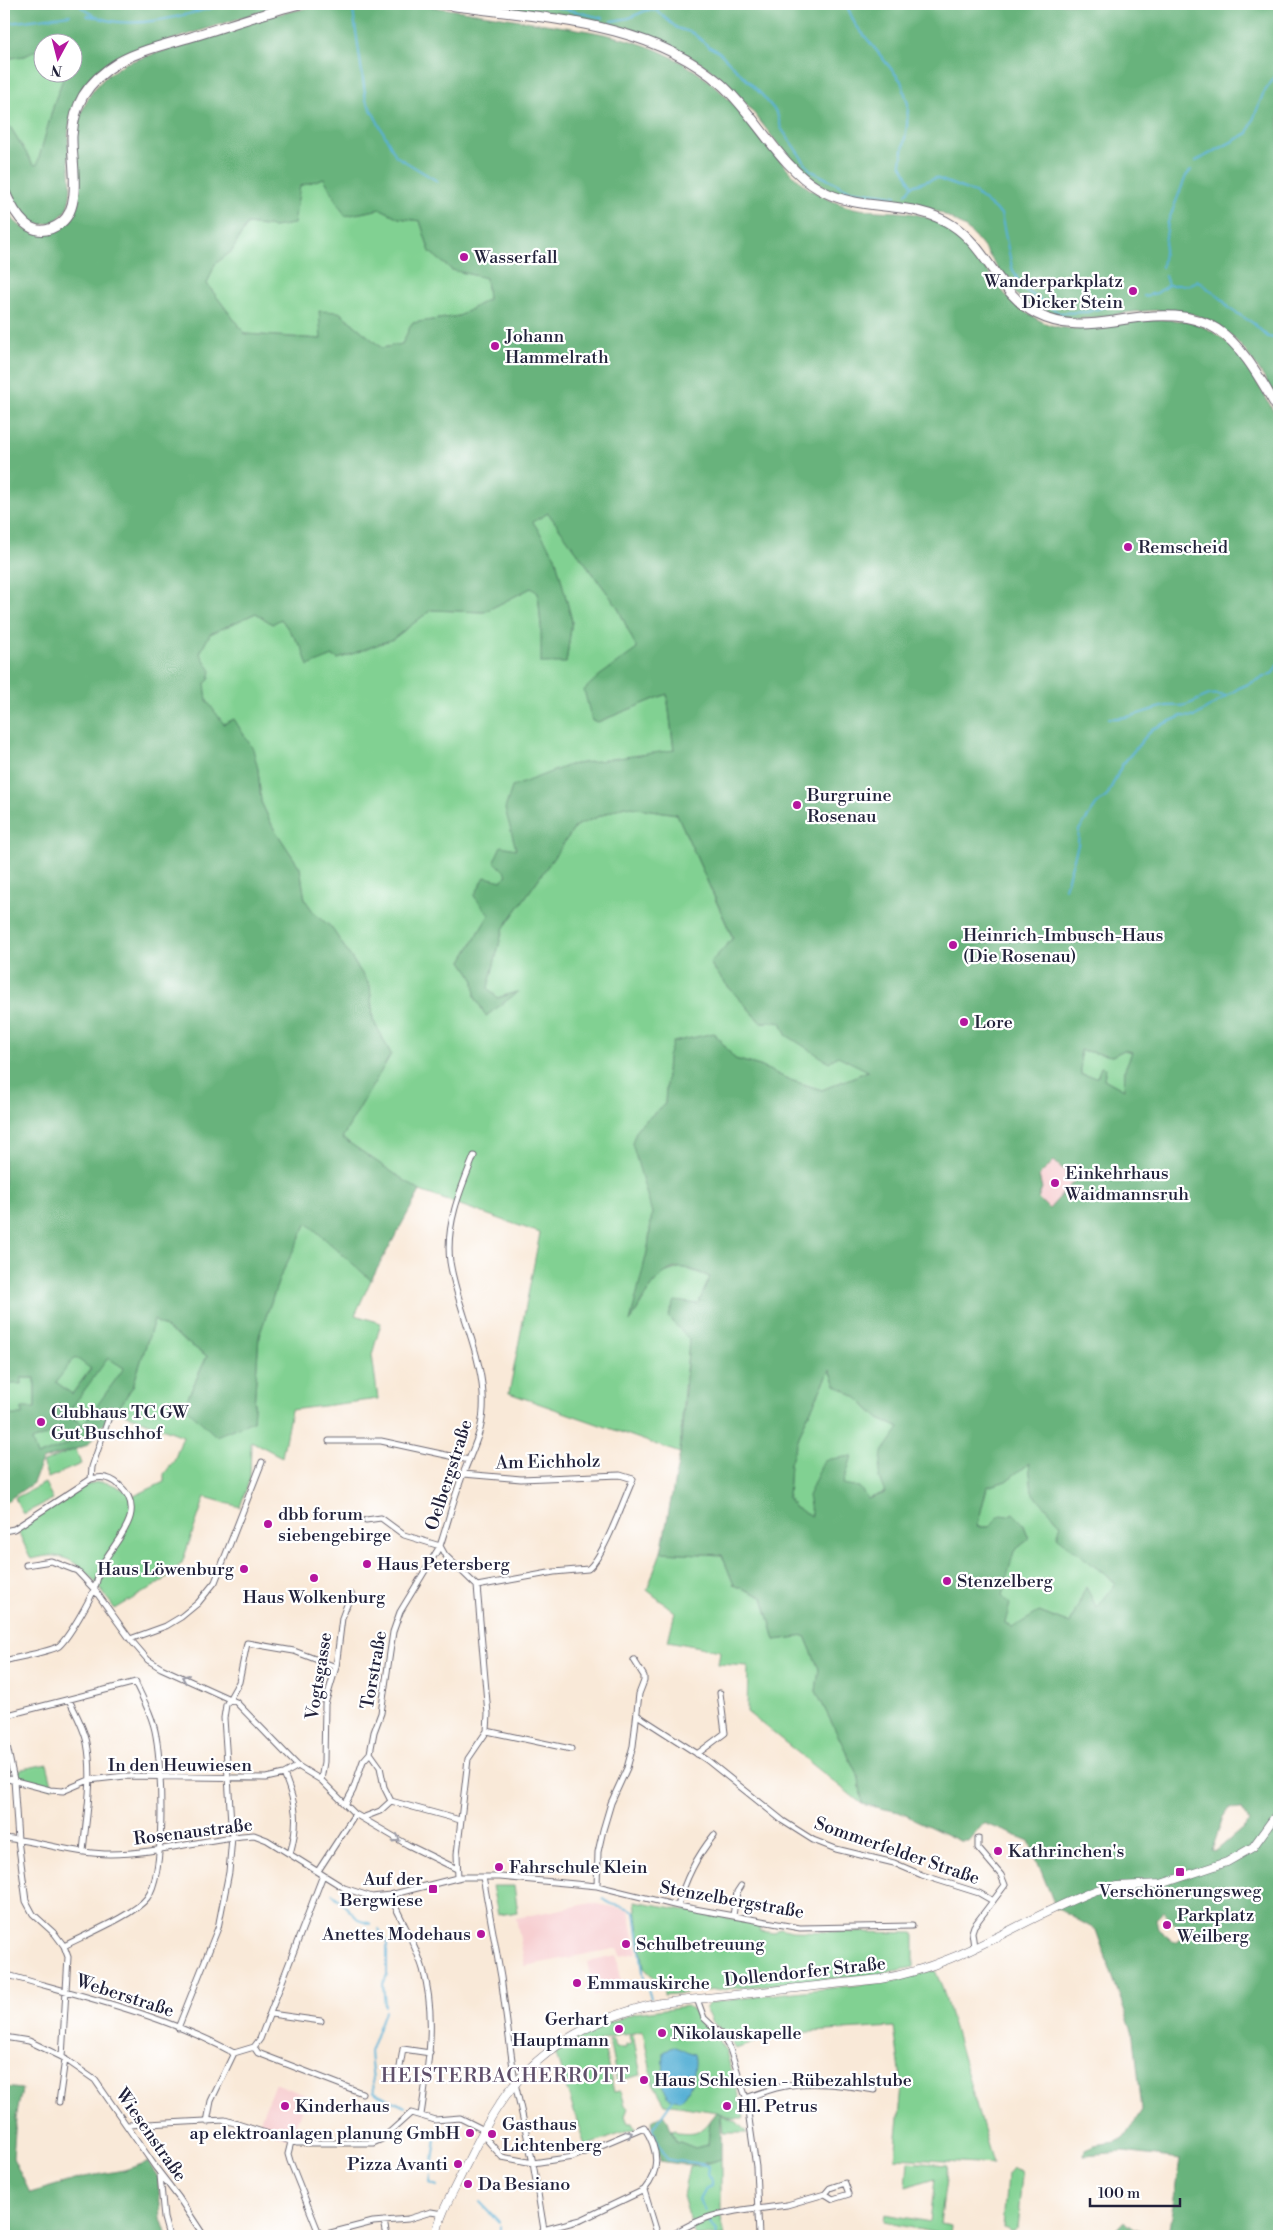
<svg xmlns="http://www.w3.org/2000/svg" width="1283" height="2240" font-family="'Libre Bodoni',serif">
<style>
.built{fill:#f7cfd1}
.green{fill:#81d192;stroke:#527a66}
.forest{fill:#68b37c;stroke:#456a5c;fill-rule:evenodd}
.water{fill:#59b1d6;stroke:#3e6a88}
.lines{fill:none;stroke-linecap:round;stroke-linejoin:round}
.stream{stroke:#59b1d6;stroke-width:2}
.street-casing{stroke:#6d6872;stroke-width:7}
.secondary-casing{stroke:#6d6872;stroke-width:9}
.primary-casing{stroke:#6d6872;stroke-width:11}
.street{stroke:#fff;stroke-width:5}
.secondary{stroke:#fff;stroke-width:8}
.primary{stroke:#fff;stroke-width:9}
.oneway{stroke:#9c9ca7}
.poi-dot{fill:#b5179e;stroke:#fff;stroke-width:2}
.labels{text-anchor:middle;dominant-baseline:central;stroke-width:4.5;stroke-linejoin:round;paint-order:stroke}
.poi-label{font-size:18px;fill:#22223b;stroke:#fff;text-anchor:start}
.street-label{font-size:18px;fill:#22223b;stroke:#fff}
.quarter-label{font-size:20px;letter-spacing:1px;fill:#60506b;stroke:#fff}
</style>
<rect width="100%" height="100%" fill="#fff"/>
<filter id="ink" filterUnits="userSpaceOnUse"><feTurbulence type="fractalNoise" baseFrequency=".02" numOctaves="2"/><feDisplacementMap in="SourceGraphic" scale="10" xChannelSelector="R" yChannelSelector="G"/><feConvolveMatrix kernelMatrix="1 2 1 2 8 2 1 2 1" color-interpolation-filters="sRGB"/></filter>
<filter id="wash" filterUnits="userSpaceOnUse"><feTurbulence type="fractalNoise" baseFrequency=".0096" numOctaves="4" result="noise"/><feDisplacementMap in="SourceGraphic" scale="20" xChannelSelector="R" yChannelSelector="G"/><feGaussianBlur stdDeviation="1.12" result="paint"/><feColorMatrix in="noise" values="0 0 0 0 0 0 0 0 0 0 0 0 0 0 0 0 0 1.4 0 .05"/><feComposite in="paint" operator="in"/></filter>
<g filter="url(#wash)">
<rect width="100%" height="100%" fill="#f9e9d8"/>
<path class="built" d="M1054,1161L1076,1180L1049,1210L1038,1198L1042,1188L1039,1176Z
M592,1903L629,1910L637,1953L620,1956L618,1948L525,1966L516,1918Z
M617,1956L622,1986L594,1996L587,1962Z
M275,2083L307,2096L290,2139L257,2128Z"/>
<path class="green" d="M42,47V72L65,73L54,104L37,166L33,164L11,128L4,122V59L25,56Z
M324,178L345,216L381,209L399,218L420,221L430,252L452,270L486,278L488,299L459,316L412,323L402,344L382,348L339,312L321,339L245,334L207,284L215,264L232,251L247,224L274,227L300,186Z
M548,513L617,606L638,650L599,676L598,722L667,694L674,751L569,765L514,838L516,850L507,873L489,915L462,961L474,979L475,997L486,1016L516,992L497,998L488,988L503,929L576,826L624,806L677,814L733,939L710,963C724,985 744,1002 760,1022H781L868,1071L822,1090L790,1080L760,1066L735,1059L714,1033L668,1057L665,1104L637,1128L652,1213L648,1248L631,1320L649,1290L661,1274L682,1267L710,1277C684,1336 684,1390 680,1453L509,1393L540,1233L420,1191L342,1138L391,1054L373,1020L370,986L331,927L315,914L305,900L300,868L273,827L261,802L258,769L234,719L224,725L207,701L200,653L210,634L256,613L272,624L281,619L302,648L308,665L333,656L338,659L393,639L431,610L484,612L531,588L538,592L541,626L566,663L572,621L555,556L533,522Z
M1080,1050L1112,1056L1124,1050L1132,1052L1125,1069L1124,1090L1104,1079L1105,1068L1097,1078L1081,1075Z
M307,1222L371,1280L355,1315L381,1323L372,1355L378,1399L291,1410L282,1457L251,1441L250,1478L240,1507L205,1497L182,1563L163,1581L115,1609C100,1589 82,1558 54,1556C47,1555 38,1558 31,1559L17,1529C35,1518 80,1483 98,1482C111,1481 123,1490 134,1496L164,1482V1474L174,1461L183,1436L117,1411L133,1386L154,1320L207,1356L184,1406L253,1421L259,1336L280,1277Z
M75,1356L91,1368L72,1394L56,1382Z
M108,1357L124,1368L84,1425L67,1414Z
M830,1370L836,1385L857,1398L879,1419L900,1428L885,1492L868,1499L842,1484L852,1456L812,1516L795,1508L788,1498L790,1463L802,1428Z
M21,1378H35V1408L8,1425H4V1389H7V1384Z
M62,1429L68,1444L37,1456L31,1441Z
M76,1449L81,1464L48,1478L42,1463Z
M1029,1463L1032,1492L1061,1524L1058,1537L1116,1583L1097,1609L1086,1588L1070,1624L1039,1612L1012,1629L1005,1623L1002,1596L1009,1564L1014,1551L1029,1539L1023,1523L1013,1513L989,1527H977L987,1487L1006,1481Z
M45,1483L53,1499L23,1514L15,1498Z
M661,1552L722,1555L734,1585L763,1597L775,1640L805,1636L819,1669L816,1691L859,1778L862,1804L747,1712L748,1666L718,1664L720,1651L668,1641L675,1612L647,1590Z
M47,1764L53,1788L19,1778L17,1770Z
M492,1886H514L518,1912L498,1915Z
M635,1901L762,1924L760,1931L774,1933L780,1928L792,1931L914,1933V1967L880,1974L664,1995V1988L644,1968Z
M935,1970L943,1990L993,2164L895,2158L902,2086L894,2027L777,2034L736,2049L726,2033L712,2022L705,2009L709,2003L767,1995L895,1981Z
M687,2006L692,2009L701,2024L714,2035L726,2051L744,2118H732L717,2112L665,2104L653,2083L643,2031L624,2035L623,2033L599,2041L601,2052H605L614,2092L621,2091L625,2105L628,2108L625,2116L628,2123H632L635,2129L585,2146L555,2052L604,2024L635,2013Z
M633,2035L641,2075L617,2081L609,2040L613,2039L615,2048H626V2045L631,2044L629,2036Z
M721,2115L736,2121L747,2133H723Z
M710,2121L708,2145L695,2148L680,2142L676,2143L672,2130L676,2129L677,2132C692,2133 701,2134 710,2121Z
M721,2159V2217L725,2236H695L683,2196L689,2166L703,2165Z
M908,2162L948,2165L940,2224L951,2226L950,2236L884,2222L885,2214L930,2222L935,2178L906,2187Z
M1013,2168L1021,2171L1022,2175L1017,2228L1012,2232L1003,2228L1007,2175Z"/>
<path class="forest" d="M4,4H285L121,56C77,82 65,109 69,160C70,174 73,192 68,205C65,215 56,222 46,224C24,228 9,200 4,182C0,169 4,137 4,122L11,128L33,164L37,165L54,104L65,73L72,72V42H62L57,38L49,42H42V47L25,56L4,59Z
M326,4C352,4 379,2 405,4C447,8 490,15 532,22C596,32 652,37 705,78C732,98 752,127 773,152C786,166 796,181 813,191C826,198 839,205 854,208C896,216 915,204 955,233C980,251 993,286 1016,305C1022,311 1032,316 1039,320C1060,332 1088,329 1110,325C1215,306 1232,336 1279,421V2236H1111L1125,2221C1137,2235 1152,2233 1169,2235L1181,2159L1123,2152L1084,2155L1085,2149L1094,2145L1116,2142L1124,2138L1142,2110L1134,2037L1096,1930L1056,1908L1029,1841L984,1823L969,1841H960L899,1812L862,1804L859,1778L816,1691L819,1669L805,1636L775,1640L763,1597L734,1585L722,1555L661,1552L680,1453L689,1339L668,1317L675,1301L698,1304L710,1277C702,1274 692,1269 684,1268C659,1263 640,1305 630,1322L648,1248L652,1213L632,1143L637,1128L665,1104L668,1057L673,1042L714,1033L735,1059L760,1066L790,1080L822,1090L868,1071L838,1056L829,1062L786,1035L781,1022H760C744,1002 724,985 710,963L733,938L677,814L624,806L576,826L503,929L488,988L497,998L518,992L486,1016L475,997L474,979L462,961L489,915L474,896L485,877L502,881L507,874L494,861L501,846L516,849L505,809L512,787L569,765L674,750L667,694L598,722L592,721L584,690L599,676L637,649L617,606L548,513L533,522L555,556L572,621L566,663H541V626L538,593L531,588L484,612L431,610L393,639L338,659L333,656L308,666L302,648L281,619L272,624L256,613L210,634L200,653L211,671L209,680L205,683L207,701L224,724L234,719L253,749L258,769L261,802L273,827L300,868L305,900L315,914L331,927L370,986L373,1020L391,1054L342,1138L420,1191L371,1280L307,1223L280,1277L259,1336L253,1421L216,1436L184,1406L207,1356L154,1320L133,1386L117,1411L100,1428L88,1445L42,1460L33,1483L4,1503V1425H8L9,1415H22V1408H35V1378H21V1384H8L7,1389H4V200C7,208 10,217 17,223C36,242 66,233 75,210C80,198 77,184 77,172C74,122 80,89 126,63L274,15ZM324,178L345,216L381,209L399,218L420,221L430,252L452,270L486,278L488,299L459,316L412,323L402,344L382,348L339,312L319,311L321,339L245,334L207,284L215,264L232,251L247,224L274,227L294,224L300,186ZM1080,1050L1112,1056L1124,1050L1132,1052L1125,1069L1124,1090L1104,1079L1106,1068L1101,1067L1097,1077L1081,1075ZM1054,1161L1075,1180L1049,1209L1038,1198L1042,1188L1039,1176ZM75,1357L91,1369L72,1394L56,1382ZM108,1358L124,1368L83,1425L67,1414ZM830,1370L836,1385L857,1398L879,1419L900,1428L882,1453L879,1478L885,1493L868,1499L859,1487L843,1484L852,1456L824,1460L808,1496L812,1516L795,1508L788,1498L790,1463L802,1428ZM62,1429L68,1444L37,1456L32,1441ZM1029,1463L1032,1492L1061,1524L1057,1537L1116,1583L1097,1608L1086,1587L1070,1624L1039,1612L1012,1628L1005,1623L1010,1604L1002,1596L1014,1551L1029,1539L1023,1523L1013,1513L1008,1516L1000,1515L989,1527H977L987,1487L1006,1481ZM1230,1807L1242,1810L1250,1822L1216,1851L1212,1850L1223,1817ZM1163,1911L1184,1936L1175,1943L1158,1929L1156,1918Z
M474,4H1279V402C1234,327 1211,300 1118,314C1094,318 1071,323 1047,314C1004,298 1001,263 973,235C967,228 957,222 950,218C912,194 863,211 825,188C783,163 760,112 723,80C654,21 560,16 474,4Z
M4,2087L22,2089L16,2119L13,2158L30,2193L84,2177L124,2170L148,2162L158,2177L161,2218L167,2236H4Z
M717,2112L721,2114V2159C697,2167 685,2165 660,2161C659,2147 652,2136 651,2121L663,2114L668,2121L676,2143L680,2142L695,2148L708,2145L710,2121Z"/>
<path class="water" d="M673,2046L694,2054C698,2065 690,2096 679,2100L670,2098L663,2087L664,2051Z"/>
<g class="lines">
<path class="stream" d="M185,4L189,8L198,12
M352,4L366,100L396,156L437,181
M544,4L602,18
M846,4L855,24L901,81L908,104L907,126L901,163L912,186
M1277,4L1279,10
M81,7C86,10 92,15 97,17C133,32 192,13 227,4
M657,11L659,4
M87,16L97,17
M612,21L629,18L647,10L657,11L677,28L693,33L708,46L719,52L762,95L777,113L781,128L810,170L848,190L896,196
M9,23L70,15
M1196,161L1248,133L1263,94L1279,71
M906,194L912,186L936,178L975,193L1001,214L1012,268L1022,288L1059,313L1087,312L1118,303
M1162,267L1168,222L1186,176L1191,170
M1165,276L1168,285
M1144,296L1157,293L1168,285H1189L1198,281L1223,300L1228,308L1253,323L1268,337L1279,339
M1109,718C1130,720 1147,709 1167,706C1173,705 1180,707 1186,705C1205,699 1205,691 1226,696
M1065,888L1078,845L1079,830L1097,804L1107,796L1122,765L1152,729L1182,716L1194,717L1239,688L1273,673L1279,662
M332,1893L359,1920L371,1924
M603,1898C612,1908 625,1904 635,1912L644,1979L651,1998
M379,1929L387,1943V1975L383,1984L385,2006
M385,2011L370,2052L374,2092L405,2107
M674,2098L652,2129L667,2159C682,2163 695,2161 709,2166L708,2174L711,2180V2186L705,2189L699,2200L706,2211
M433,2162L437,2130
M431,2175L430,2183L437,2186
M480,2202L499,2222
M708,2220L717,2231L716,2236
M500,2226V2236"/>
</g>
</g>
<g filter="url(#ink)">
<g class="lines">
<defs>
<path id="street" d="M329,1441H381L469,1460
M463,1474L521,1479L620,1475L633,1479C624,1499 603,1558 588,1569L554,1572L477,1586
M91,1479L92,1467L111,1411
M4,1531L14,1529L91,1479C101,1476 111,1477 119,1485C150,1512 114,1541 102,1565C98,1572 98,1580 95,1587C90,1600 69,1637 59,1646C53,1651 14,1658 4,1661
M26,1565L51,1561L77,1571L94,1589L130,1639L148,1660L161,1668L236,1702L298,1766L321,1780L355,1814L408,1845L457,1869
M130,1639L166,1626L181,1617L198,1603L215,1582L262,1462
M69,1700C76,1714 84,1728 87,1743C94,1779 86,1817 83,1852
M637,1715L707,1760L783,1821L813,1840L836,1849L894,1863L922,1875L979,1893L993,1901
M4,1716L136,1682
M4,1731L14,1780L18,1840L26,1901L33,1914L55,1934L64,1946L68,1957L62,2057
M487,1731L571,1749
M697,1754L725,1733L720,1693
M284,1774C297,1806 299,1821 290,1854
M4,1778L50,1790L63,1791L89,1780L125,1776L266,1778L284,1774L298,1766
M321,1780L324,1762L325,1704L336,1667L342,1618L351,1594
M391,1801L460,1820
M346,1803L353,1790L363,1761L370,1753L374,1732L381,1713L393,1632L400,1612L440,1546L404,1535L381,1518L366,1520
M362,1818L380,1811L391,1801L384,1787L380,1767L370,1753
M4,1838C39,1841 74,1854 110,1854C158,1854 205,1838 254,1835L267,1840L344,1888L372,1897L390,1895L461,1877H500L597,1886L678,1906L800,1928L912,1926
M318,1871L355,1814
M483,1877L501,1977L515,2083L533,2163L545,2236
M458,1878L457,1854L468,1759L487,1731L488,1714L477,1586L445,1555L440,1546C448,1522 454,1497 463,1474C475,1443 485,1429 483,1394C480,1349 457,1306 450,1262C445,1225 461,1188 474,1156
M597,1886L598,1852L603,1830L611,1803L627,1768L633,1746L639,1694L644,1681V1676L634,1660
M390,1895C401,1920 415,1943 423,1969C437,2017 428,2067 421,2115
M678,1906C685,1879 697,1856 714,1835
M733,1915L737,1892L741,1886
M64,1946C85,1935 134,1915 147,1898C166,1873 162,1768 156,1736C153,1717 143,1699 135,1682
M974,1947L972,1932L974,1926L1005,1885L1001,1875L978,1848V1838
M4,1974C81,1996 163,2014 234,2053
M697,1999L704,2018L720,2033L730,2049L746,2098L756,2167L759,2236
M271,2014L321,2021
M178,2028L218,1928L229,1872L232,1837L224,1718L226,1705L239,1682L247,1643L294,1651L336,1667
M4,2037L29,2041L62,2057L95,2080L156,2168L179,2198L204,2236
M254,2047L258,2053L362,2093
M398,2079L403,2049L430,2053
M746,2098C761,2093 775,2087 791,2085C819,2081 846,2086 874,2090L869,2078L852,2079L847,2086
M59,2102L65,2059
M207,2122L211,2101L234,2053L254,2047L260,2039L323,1875
M128,2125L225,2120L297,2143H373L382,2139L411,2113L435,2120L460,2118L484,2130
M482,2134L502,2157L533,2163L573,2157L644,2127C658,2148 661,2170 644,2190L581,2220L543,2230
M291,2142L288,2154L290,2161L320,2236
M160,2175L164,2218L169,2236
M644,2190L658,2236
M757,2209L787,2205L825,2194L833,2199L849,2194L845,2183L830,2188L825,2194
M384,2221L387,2236
M319,2236L373,2222L408,2219L431,2212L442,2214
M670,2236C702,2216 719,2213 757,2208"/>
<path id="secondary" d="M436,2236C440,2213 452,2194 462,2173C476,2146 488,2118 507,2094C544,2044 601,2015 661,2003L880,1979C958,1967 1024,1917 1097,1890L1117,1886L1161,1884L1227,1862L1253,1847L1279,1811"/>
<path id="primary" d="M442,4C536,18 646,19 721,84C756,115 779,166 819,189C861,214 911,198 952,225C988,248 998,294 1037,314C1062,327 1088,325 1114,321C1213,303 1233,330 1279,411
M4,190C14,213 31,245 61,223C83,206 71,160 72,136C73,122 76,108 83,96C92,81 104,71 119,62C141,50 167,44 191,37C227,26 263,13 300,4"/>
</defs>
<use href="#street" class="street-casing"/>
<use href="#secondary" class="secondary-casing"/>
<use href="#primary" class="primary-casing"/>
<use href="#street" class="street"/>
<use href="#secondary" class="secondary"/>
<use href="#primary" class="primary"/>
</g>
<defs><path id="oneway-chevron" d="M-2-3.5L2.5 0L-2 3.5" fill="none" stroke-width="1.6" stroke-linecap="round" stroke-linejoin="round" transform="scale(1.25)"/></defs>
<g class="oneway">
<use href="#oneway-chevron" transform="translate(185 1678) rotate(-157)"/>
<use href="#oneway-chevron" transform="translate(397 1839) rotate(30)"/>
<use href="#oneway-chevron" transform="translate(629 2134) rotate(-23)"/>
</g>
</g>
<g class="poi-dot">
<circle cx="464" cy="257" r="5"/>
<circle cx="1133" cy="291" r="5"/>
<circle cx="495" cy="346" r="5"/>
<circle cx="1128" cy="547" r="5"/>
<circle cx="797" cy="805" r="5"/>
<circle cx="953" cy="945" r="5"/>
<circle cx="964" cy="1022" r="5"/>
<circle cx="1055" cy="1183" r="5"/>
<circle cx="41" cy="1422" r="5"/>
<circle cx="268" cy="1524" r="5"/>
<circle cx="367" cy="1564" r="5"/>
<circle cx="244" cy="1569" r="5"/>
<circle cx="314" cy="1578" r="5"/>
<circle cx="947" cy="1581" r="5"/>
<circle cx="998" cy="1851" r="5"/>
<circle cx="499" cy="1867" r="5"/>
<rect x="1175" y="1867" width="10" height="10" rx="2.5"/>
<rect x="428" y="1884" width="10" height="10" rx="2.5"/>
<circle cx="1167" cy="1925" r="5"/>
<circle cx="481" cy="1934" r="5"/>
<circle cx="626" cy="1944" r="5"/>
<circle cx="577" cy="1983" r="5"/>
<circle cx="619" cy="2029" r="5"/>
<circle cx="662" cy="2033" r="5"/>
<circle cx="644" cy="2080" r="5"/>
<circle cx="285" cy="2106" r="5"/>
<circle cx="727" cy="2106" r="5"/>
<circle cx="470" cy="2133" r="5"/>
<circle cx="492" cy="2134" r="5"/>
<circle cx="458" cy="2164" r="5"/>
<circle cx="468" cy="2184" r="5"/>
</g>
<g class="labels">
<g class="poi-label">
<text x="474" y="257">Wasserfall</text>
<text x="1123" y="281" text-anchor="end">Wanderparkplatz<tspan x="1123" dy="21">Dicker Stein</tspan></text>
<text x="505" y="336">Johann<tspan x="505" dy="21">Hammelrath</tspan></text>
<text x="1138" y="547">Remscheid</text>
<text x="807" y="795">Burgruine<tspan x="807" dy="21">Rosenau</tspan></text>
<text x="963" y="935">Heinrich-Imbusch-Haus<tspan x="963" dy="21">(Die Rosenau)</tspan></text>
<text x="974" y="1022">Lore</text>
<text x="1065" y="1173">Einkehrhaus<tspan x="1065" dy="21">Waidmannsruh</tspan></text>
<text x="51" y="1412">Clubhaus TC GW<tspan x="51" dy="21">Gut Buschhof</tspan></text>
<text x="278" y="1514">dbb forum<tspan x="278" dy="21">siebengebirge</tspan></text>
<text x="377" y="1564">Haus Petersberg</text>
<text x="234" y="1569" text-anchor="end">Haus Löwenburg</text>
<text x="957" y="1581">Stenzelberg</text>
<text x="314" y="1597" text-anchor="middle">Haus Wolkenburg</text>
<text x="1008" y="1851">Kathrinchen's</text>
<text x="509" y="1867">Fahrschule Klein</text>
<text x="423" y="1879" text-anchor="end">Auf der<tspan x="423" dy="21">Bergwiese</tspan></text>
<text x="1180" y="1891" text-anchor="middle">Verschönerungsweg</text>
<text x="1177" y="1915">Parkplatz<tspan x="1177" dy="21">Weilberg</tspan></text>
<text x="471" y="1934" text-anchor="end">Anettes Modehaus</text>
<text x="636" y="1944">Schulbetreuung</text>
<text x="587" y="1983">Emmauskirche</text>
<text x="609" y="2019" text-anchor="end">Gerhart<tspan x="609" dy="21">Hauptmann</tspan></text>
<text x="672" y="2033">Nikolauskapelle</text>
<text x="654" y="2080">Haus Schlesien - Rübezahlstube</text>
<text x="295" y="2106">Kinderhaus</text>
<text x="737" y="2106">Hl. Petrus</text>
<text x="502" y="2124">Gasthaus<tspan x="502" dy="21">Lichtenberg</tspan></text>
<text x="460" y="2133" text-anchor="end">ap elektroanlagen planung GmbH</text>
<text x="448" y="2164" text-anchor="end">Pizza Avanti</text>
<text x="478" y="2184">Da Besiano</text>
</g>
<g class="street-label">
<text transform="translate(548 1462) rotate(-1)">Am Eichholz</text>
<text transform="translate(449 1475) rotate(-72)">Oelbergstraße</text>
<text transform="translate(374 1670) rotate(-80)">Torstraße</text>
<text transform="translate(319 1676) rotate(-81)">Vogtsgasse</text>
<text x="180" y="1765">In den Heuwiesen</text>
<text transform="translate(193 1832) rotate(-7)">Rosenaustraße</text>
<text transform="translate(897 1851) rotate(19)">Sommerfelder Straße</text>
<text transform="translate(732 1900) rotate(10)">Stenzelbergstraße</text>
<text transform="translate(805 1972) rotate(-6)">Dollendorfer Straße</text>
<text transform="translate(125 1996) rotate(18)">Weberstraße</text>
<text transform="translate(151 2135) rotate(55)">Wiesenstraße</text>
</g>
<g class="quarter-label">
<text x="505" y="2076">HEISTERBACHERROTT</text>
</g>
</g>
<rect width="1283" height="2240" fill="none" stroke="#fff" stroke-width="20"/>
<g transform="translate(58 58) rotate(187)"><circle r="24" fill="#ffffff" stroke="#a7a7b1"/>
<path d="M0-4L9 19L0 12L-9 19Z" fill="#b5179e"/>
<text y="-8" font-size="14" font-weight="bold" text-anchor="middle" fill="#22223b">N</text>
</g>
<path d="M1090 2198v8h90v-8" fill="none" stroke="#22223b" stroke-width="2.5"/>
<text x="1098" y="2198" font-size="15" fill="#22223b" stroke="#ffffff" stroke-width="4" paint-order="stroke">100 m</text>
</svg>
